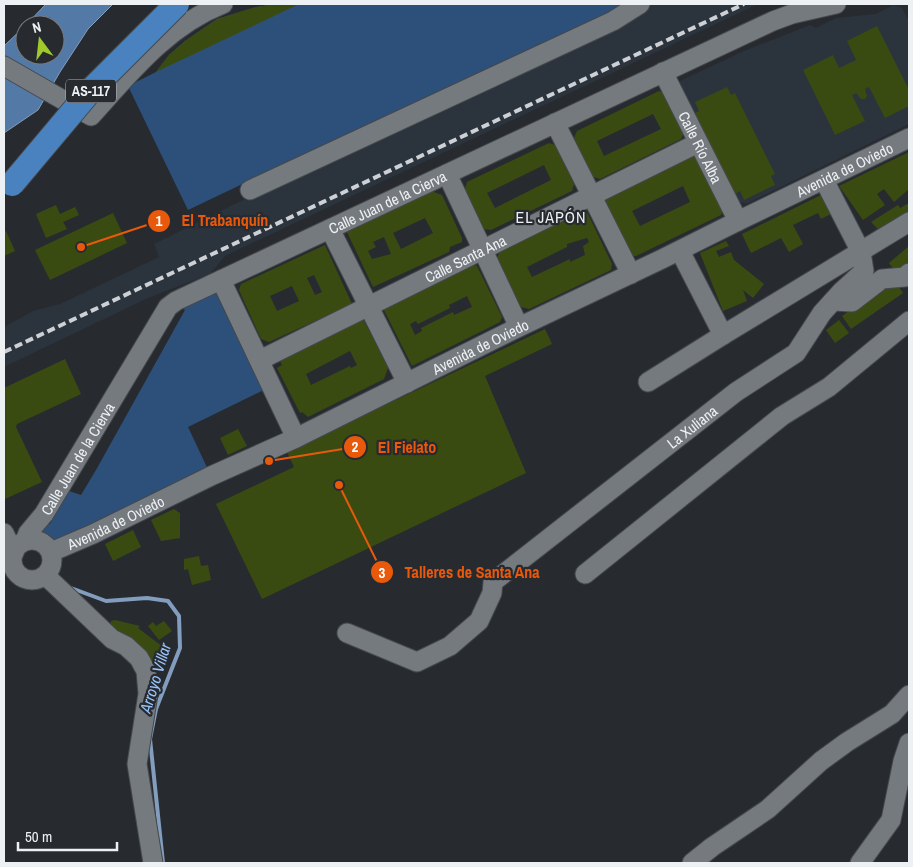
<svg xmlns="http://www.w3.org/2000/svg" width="913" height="867" font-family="'Archivo Narrow',sans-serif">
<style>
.built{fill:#2b333d}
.green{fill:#2c507a}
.water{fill:#5379a6;stroke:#829dbd}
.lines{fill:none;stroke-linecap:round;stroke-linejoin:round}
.stream{stroke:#829dbd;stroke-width:4}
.building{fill:#3a4b11;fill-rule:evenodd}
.minor-casing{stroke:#45484d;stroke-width:21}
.minor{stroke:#757a7f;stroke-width:19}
.rail{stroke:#cdd0d4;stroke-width:4;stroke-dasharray:8 4;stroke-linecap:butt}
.major-bridge-casing{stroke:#45484d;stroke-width:26;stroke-linecap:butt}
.major-bridge{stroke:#4982bf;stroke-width:24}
.labels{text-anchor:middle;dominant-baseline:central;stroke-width:4.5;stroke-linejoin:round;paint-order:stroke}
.shield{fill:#272b30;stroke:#b2b6b9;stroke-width:1}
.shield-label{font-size:14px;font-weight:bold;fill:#eef1f4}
.street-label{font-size:15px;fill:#eef1f4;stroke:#272b30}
.neighbourhood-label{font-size:16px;letter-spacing:1px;fill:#eef1f4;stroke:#272b30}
.water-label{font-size:16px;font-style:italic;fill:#99c5fc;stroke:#272b30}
.leader{fill:none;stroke:#e8590c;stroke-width:2}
.callout-dot{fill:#e8590c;stroke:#272b30;stroke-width:2}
.mark-label{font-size:15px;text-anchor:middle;font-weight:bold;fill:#fff}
.callout-label{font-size:16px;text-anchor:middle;font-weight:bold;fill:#e8590c;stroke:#272b30;stroke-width:4.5;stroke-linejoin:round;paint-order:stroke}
</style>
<rect width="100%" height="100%" fill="#272b30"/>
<path class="built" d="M652,4H758L225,256L210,274L148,298L4,367V327L33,311L60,304L159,257L154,244L239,202L616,26Z
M893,5L902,8L909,21V124L746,204L735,200L676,83L744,51L810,25L816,28L836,18L876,14Z"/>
<path class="green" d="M276,4H640L392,124L387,115L188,210L128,86L156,72L169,55L185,41L217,19L256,7Z
M221,280L272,386L188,427L211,476L47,546L40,541L39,521L50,524L69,491L81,495L96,470L185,310L176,301Z"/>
<path class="water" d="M46,4H113L88,29L60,72L38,110L4,133V46L25,26V55H55V25H26Z"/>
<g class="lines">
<path class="stream" d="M71,588L106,601L147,598L168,601L179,616L180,648L156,709L150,739L163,863"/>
</g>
<path class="building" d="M276,4H299L156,72L169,55L185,41L217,19L256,7Z
M877,26L909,90V106L885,118L869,87L865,89L867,96L865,99H861L856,93L852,95L865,121L835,135L803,70L833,55L839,68L856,60L847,41Z
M727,87L731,95L735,93L775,174L771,176L775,185L744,200L740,191L735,194L695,113L699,111L695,102Z
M659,91L664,93L684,133L681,139L600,179L593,177L574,138L577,131ZM653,114L661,129L604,156L597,141Z
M549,143L555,145L574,184L572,191L491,230L484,229L465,189L467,182ZM544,165L551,180L495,208L487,193Z
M909,152V189L894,202L884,189L877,194L885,205L863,220L839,186Z
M692,155L696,156L723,211L721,215L636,256H632L605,200L607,197ZM683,186L690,202L640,226L632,211Z
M431,191L442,195L462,238V242L450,247L449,252L373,287L346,230ZM425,218L433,233L401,249L393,233ZM384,237L391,254L372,259L368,251L376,247L373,242Z
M821,195L831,214L821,219L818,213L793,225L803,244L789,252L781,238L751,253L742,234Z
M909,203V216L882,233L871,222L898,205L900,208Z
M56,205L60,214L75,207L79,215L63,222L67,229L46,238L36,214Z
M585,208L612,264L611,270L529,309L521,307L497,259L500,250ZM587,238L589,242L583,246L585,255L570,262V259L532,277L527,267L567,247V244Z
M113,213L127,243L50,280L35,250Z
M6,231L15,251L4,256V232Z
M726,241L729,246L716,251L719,257L731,252L734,260L764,284L753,298L743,290L747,301L723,311L700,253Z
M325,245L352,304L269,342L261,339L239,290L241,284ZM314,275L322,292L315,295L307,278ZM292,286L299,301L277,311L270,296Z
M909,246V269L898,275L889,263Z
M471,264L477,266L502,317L500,322L412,366L383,308ZM467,296L472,307L454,315L453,312L421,328L422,331L415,335L410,324L416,321L418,324L450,308L449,305Z
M894,280L903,293L851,329L842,316Z
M362,317L388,368L384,379L308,417L302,412L300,413L277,368L282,365L279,358ZM350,351L357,365L351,368L350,366L311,385L306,374Z
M839,320L849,333L835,343L826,330Z
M545,329L552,344L485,376L526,473L262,599L216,504L294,467L287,452Z
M65,359L81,394L17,424L16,427L42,482L5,499L4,496V388Z
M238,429L247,446L228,455L220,438Z
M174,509L180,513V538L161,541L151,520Z
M133,530L141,547L113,561L105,544Z
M199,556L201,566L208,565L211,580L192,585L188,569L184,570V559Z
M115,620L140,626L138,628L167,650L152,664L110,629L111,621Z
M164,621L172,631L159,640L148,626L153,622L156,626Z"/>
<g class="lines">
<defs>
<g id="minor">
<path d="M4,66L91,116C130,73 167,26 223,4"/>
<path id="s1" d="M663,72L738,221"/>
<path d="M555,123L631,274"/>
<path d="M447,174L519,327"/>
<path d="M250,190L613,21L640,4"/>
<path d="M330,229L407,383"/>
<path d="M680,251L723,335L909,222"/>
<path d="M221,280L296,438"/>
<path d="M833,301L852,302L882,279L905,277L909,273"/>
<path id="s2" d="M260,360L698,143"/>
<path d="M648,382L723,335"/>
<path d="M4,533L14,553"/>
<circle cx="32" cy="560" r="20"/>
<path id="s3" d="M25,541L28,533L44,514L168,307L176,301L773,21L792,14L836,4"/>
<path id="s4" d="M51,552L93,534L211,476L296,438L519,327L662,259L738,221L909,138"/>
<path d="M585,574L782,416L829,387L909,321"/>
<path d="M46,576L112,639L126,646L139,658L146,671L148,694L137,764L153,863"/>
<path id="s5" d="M347,633L417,662L450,646L479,621L492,593L493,582L736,392L796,353L822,313L842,291L864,271L861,252L824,180"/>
<path d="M692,863L712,847L768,809L821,761L847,742L892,714L909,695"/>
<path d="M860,863L891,820L903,761L909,743"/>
</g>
</defs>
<use href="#minor" class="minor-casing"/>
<use href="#minor" class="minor"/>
<path class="rail" d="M4,352L744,4"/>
<defs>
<path id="major-bridge" d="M12,184L91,90L177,4"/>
</defs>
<use href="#major-bridge" class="major-bridge-casing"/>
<use href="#major-bridge" class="major-bridge"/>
</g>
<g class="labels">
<rect class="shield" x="66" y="79.5" width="50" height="23" rx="4"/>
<g class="shield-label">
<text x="91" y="91">AS-117</text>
</g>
<g class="street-label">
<text stroke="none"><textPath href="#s1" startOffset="84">Calle Río Alba</textPath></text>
<text stroke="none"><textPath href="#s4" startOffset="881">Avenida de Oviedo</textPath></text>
<text stroke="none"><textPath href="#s3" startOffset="518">Calle Juan de la Cierva</textPath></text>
<text stroke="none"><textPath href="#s2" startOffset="229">Calle Santa Ana</textPath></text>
<text stroke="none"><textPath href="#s4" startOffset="476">Avenida de Oviedo</textPath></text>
<text stroke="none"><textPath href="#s5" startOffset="445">La Xuliana</textPath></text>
<text stroke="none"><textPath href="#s3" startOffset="98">Calle Juan de la Cierva</textPath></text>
<text stroke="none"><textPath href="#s4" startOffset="71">Avenida de Oviedo</textPath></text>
</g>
<g class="neighbourhood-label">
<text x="551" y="217">EL JAPÓN</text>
</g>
<g class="water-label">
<text transform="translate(155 678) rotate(-73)">Arroyo Villar</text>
</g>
</g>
<path class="leader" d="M81 247L159 221M269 461L355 447M339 485L382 572"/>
<g class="callout-dot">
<circle cx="81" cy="247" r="5"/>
<circle cx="269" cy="461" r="5"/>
<circle cx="339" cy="485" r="5"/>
<circle cx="159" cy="221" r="12"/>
<circle cx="355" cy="447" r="12"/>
<circle cx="382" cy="572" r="12"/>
</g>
<g class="mark-label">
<text x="159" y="226">1</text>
<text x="355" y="452">2</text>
<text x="382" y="578">3</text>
</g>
<g class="callout-label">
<text x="225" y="226">El Trabanquín</text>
<text x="407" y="453">El Fielato</text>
<text x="472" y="578">Talleres de Santa Ana</text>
</g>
<rect width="913" height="867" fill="none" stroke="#eef1f4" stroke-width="10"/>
<g transform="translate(40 40) rotate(345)"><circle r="24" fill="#272b30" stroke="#777a7e"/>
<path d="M0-4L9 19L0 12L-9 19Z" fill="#a0c92c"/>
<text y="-8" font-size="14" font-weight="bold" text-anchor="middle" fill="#eef1f4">N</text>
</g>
<path d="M18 842v8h99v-8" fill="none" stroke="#eef1f4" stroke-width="2.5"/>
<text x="25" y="842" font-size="15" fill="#eef1f4" stroke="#272b30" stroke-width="4" paint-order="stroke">50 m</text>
</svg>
